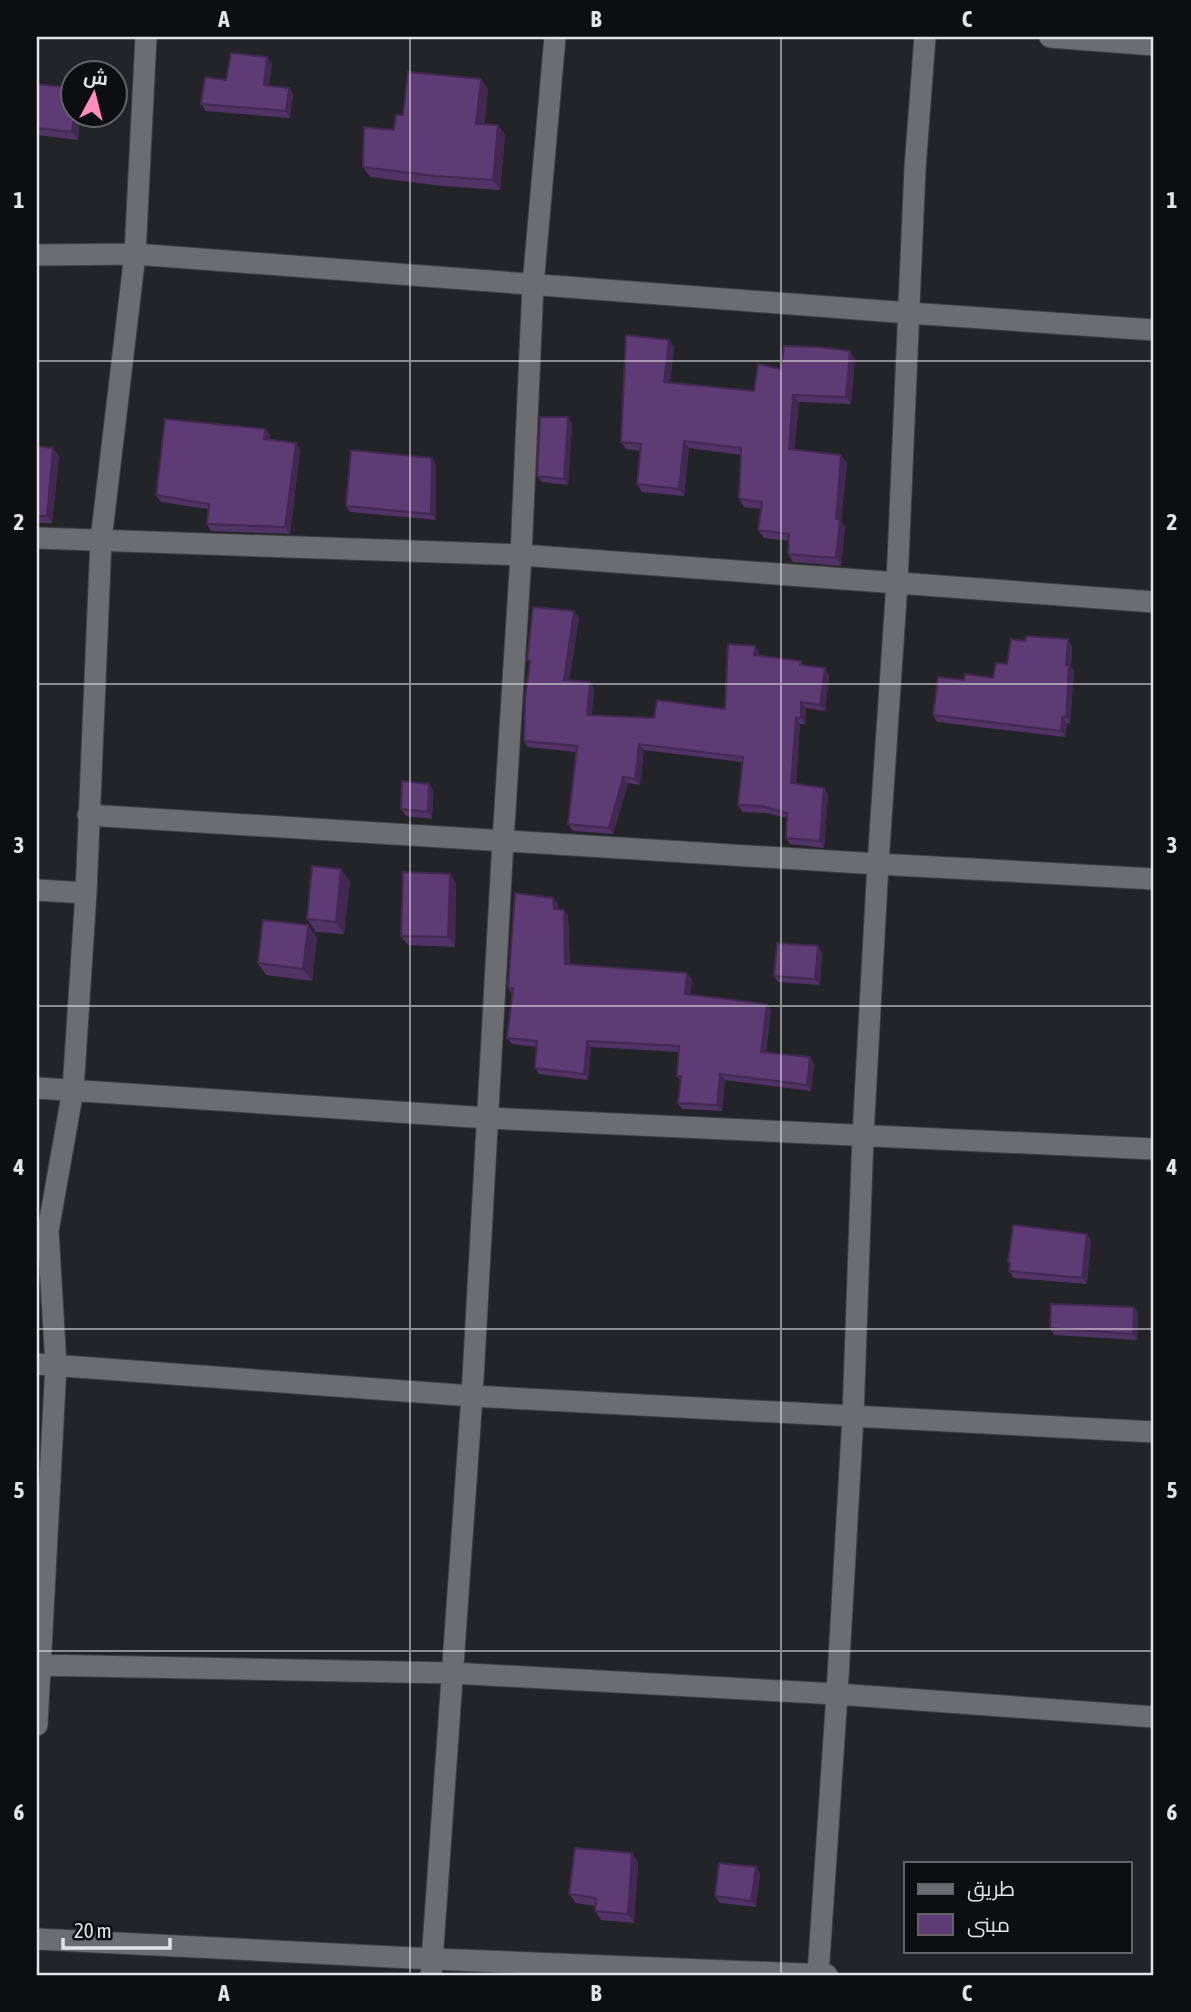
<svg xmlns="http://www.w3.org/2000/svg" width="1191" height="2012" font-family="'Asap Condensed',Cairo,sans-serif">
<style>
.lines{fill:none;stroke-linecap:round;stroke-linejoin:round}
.minor-casing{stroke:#404143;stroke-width:23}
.minor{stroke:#6b6d70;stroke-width:21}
.wall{fill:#523365}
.shaded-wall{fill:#422952}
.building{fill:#5f3b75;stroke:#422952;stroke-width:2}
.grid{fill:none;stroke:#e3e4e6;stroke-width:2;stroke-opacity:0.55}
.neatline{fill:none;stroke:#e3e4e6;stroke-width:2.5}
.grid-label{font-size:23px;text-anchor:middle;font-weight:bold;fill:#e3e4e6}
</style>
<rect width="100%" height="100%" fill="#232427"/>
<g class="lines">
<defs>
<path id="minor" d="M1050,37L1154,45
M37,255L135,254L909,313L1154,330
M37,538L521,555L1154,602
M88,815L878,864L1154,879
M37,890L86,893
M37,1088L488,1118L1154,1149
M37,1364L472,1396L1154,1432
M37,1665L452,1673L837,1694L1154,1717
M37,1725L56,1365L48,1231L73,1090L86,893L101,540L135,254L146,37
M37,1939L433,1959L827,1975
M431,1975L472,1396L503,841L521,555L533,285L555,37
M818,1975L837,1694L853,1416L863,1135L878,864L897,583L915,168L925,37"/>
</defs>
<use href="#minor" class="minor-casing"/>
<use href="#minor" class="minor"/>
</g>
<path class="wall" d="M272,63L269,85L293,94L290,118L206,111L201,104L226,80Z
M37,84L74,116H80L78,140L37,135Z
M488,89L484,125H498L505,135L500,190L442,186L370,177L363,167L394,130L403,115Z
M669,340L674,347L670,382L754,391L781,369L850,351L855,359L851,404L799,402L794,450L841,455L847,463L841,522L845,527L841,566L793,562L788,554L789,541L764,538L758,530L761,509L744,507L739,499L741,455L689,448L684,496L642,492L637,484L640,451L626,449L621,442Z
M572,424L568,485L542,482L537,476Z
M265,429L270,435L269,439L300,450L290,534L211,531L207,524L208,509L161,502L156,495Z
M37,446L59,456L52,523H37Z
M432,458L436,465V520L350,512L346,506Z
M579,618L569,680L594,688L592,715L654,718L725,709L759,652V656L801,661L803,665L829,675L825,711L806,708L805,724H800L796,784L828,794L824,848L790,844L786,838L787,818L766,813L742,812L738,805L742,762L644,750L640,785L628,783L613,834L573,831L568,824L576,752L528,747L524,741L530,664L527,660Z
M1072,646L1071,667L1074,671L1070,724L1067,723L1065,737L937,722L933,715L964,680L993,678Z
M429,784L433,790L432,819L406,816L401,809Z
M450,874L456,884L455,947L408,945L401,936Z
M350,881L344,934L316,932L307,919Z
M558,904V909L564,910L568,916L570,964L692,979L690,994L771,1010L766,1053L814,1063L811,1091L725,1080L722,1111L682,1109L678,1103L681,1081L677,1076L679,1052L591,1047L588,1080L539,1074L535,1068L537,1047L512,1044L507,1038L512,994L508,988Z
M317,937L312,981L266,975L258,963Z
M822,952L820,985L778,982L774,976Z
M1087,1234L1091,1241L1087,1284L1014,1278L1009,1271L1010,1265L1008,1262Z
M1134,1307L1138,1313L1137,1340L1054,1335L1050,1328Z
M638,1862L634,1923L601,1920L595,1911V1906L576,1903L569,1894Z
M760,1873L756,1907L720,1903L715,1896Z"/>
<path class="shaded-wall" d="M267,57L272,63L268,91L264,85Z
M481,79L488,89L483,134L476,124Z
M289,88L293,94L290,118L286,111Z
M74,116H80L78,140L72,132Z
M498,125L505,135L500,190L493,180Z
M669,340L674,347L669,389L664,382Z
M850,351L855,359L851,404L846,397Z
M793,395L799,402L794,456L789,449Z
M568,417L572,424L568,485L564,479Z
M265,429L270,435L269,445L264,439Z
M684,441L689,448L684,496L679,489Z
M296,443L300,450L290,534L285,527Z
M53,448L59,456L52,523L47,516Z
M841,455L847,463L841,522L845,527L841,566L836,558V519Z
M432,458L436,465V520L431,514Z
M574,611L579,618L568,686L564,680Z
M1068,639L1072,646L1071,667L1074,671L1070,724L1066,717V665Z
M755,646L759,652V662L754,655Z
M825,668L829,675L825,711L820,705Z
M590,682L594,688L591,721L587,715Z
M801,702L806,708L805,724L801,718Z
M1062,717L1067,723L1065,737L1061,731Z
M796,718L800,724L795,790L791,783Z
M639,744L644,750L640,785L635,779Z
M623,777L628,783L613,834L609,828Z
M429,784L433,790L432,819L428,812Z
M824,788L828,794L824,848L820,841Z
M341,869L350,881L344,934L336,922Z
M450,874L456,884L455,947L448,937Z
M553,898L558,904V915L554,909Z
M564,910L568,916L570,970L565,964Z
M308,925L317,937L312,981L303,969Z
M818,946L822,952L820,985L815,979Z
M687,973L692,979L690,1000L685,994Z
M767,1004L771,1010L765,1058L761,1052Z
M587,1041L591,1047L588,1080L584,1074Z
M810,1057L814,1063L811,1091L807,1085Z
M720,1074L725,1080L722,1111L717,1105Z
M1087,1234L1091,1241L1087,1284L1082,1278Z
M1134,1307L1138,1313L1137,1340L1133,1334Z
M632,1853L638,1862L634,1923L628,1914Z
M756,1867L760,1873L756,1907L751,1901Z"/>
<path class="building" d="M231,53L267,57L264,85L289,88L286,111L201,104L205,77L226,80Z
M408,72L481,79L476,124L498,125L493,180L435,176L363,167L364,127L394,130L396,115H403Z
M37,84L74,88V116L72,132L37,128Z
M626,335L669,340L664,382L754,391L758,364L781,369L784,346L819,347L850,351L846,397L793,395L789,449L841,455L836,519H840L836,558L788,554L789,534L758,530L762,502L739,499L741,448L684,441L679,489L637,484L641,444L621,442Z
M540,417H568L564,479L537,476Z
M165,419L265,429L264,439L296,443L285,527L207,524L209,504L156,495Z
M37,446L53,448L47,516H37Z
M351,450L432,458L431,514L346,506Z
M533,607L574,611L564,680L590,682L587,715L654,718L657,700L725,709L728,644L755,646L754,655L801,661L800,665L825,668L820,705L801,702V718H796L791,783L824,788L820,841L786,838L787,813L762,806L738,805L743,757L639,744L635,779L623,777L609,828L568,824L577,746L524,741L525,700L530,661L527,660Z
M1026,636L1068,639L1066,665H1069L1066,717H1062L1061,731L933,715L938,677L964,680L965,674L993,678L996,663L1007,664L1011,639L1025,641Z
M402,781L429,784L428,812L401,809Z
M312,866L341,869L336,922L307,919Z
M403,872L450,874L448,937L401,936Z
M515,893L553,898L554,909L564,910L565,964L687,973L685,994L767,1004L761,1052L810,1057L807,1085L720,1074L717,1105L678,1103L681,1076H677L679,1046L587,1041L584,1074L535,1068L537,1041L507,1038L513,988H508Z
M263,920L308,925L303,969L258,963Z
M777,943L818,946L815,979L774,976Z
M1013,1225L1087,1234L1082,1278L1009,1271L1010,1263L1008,1262Z
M1051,1304L1134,1307L1133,1334L1050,1328Z
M575,1848L632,1853L628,1914L595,1911L596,1898L569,1894Z
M719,1863L756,1867L751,1901L715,1896Z"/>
<path class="grid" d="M410,37V1975M781,37V1975M37,361H1154M37,684H1154M37,1006H1154M37,1329H1154M37,1651H1154"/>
<rect width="1191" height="2012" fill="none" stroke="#0d0e0f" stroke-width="77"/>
<rect x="904" y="1862" width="228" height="91" fill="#0d0e0f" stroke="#636465" stroke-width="2"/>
<rect x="918" y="1884" width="35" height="10" fill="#6b6d70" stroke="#636465" stroke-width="2"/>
<text x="967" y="1896" font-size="21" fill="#e3e4e6">طريق</text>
<rect x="918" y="1914" width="35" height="21" fill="#5f3b75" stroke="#636465" stroke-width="2"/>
<text x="967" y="1932" font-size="21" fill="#e3e4e6">مبنى</text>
<g transform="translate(94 94) rotate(7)"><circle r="33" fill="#0d0e0f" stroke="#636465" stroke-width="2"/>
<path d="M0-5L12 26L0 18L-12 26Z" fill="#ff8eba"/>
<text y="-10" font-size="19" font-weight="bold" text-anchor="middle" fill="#e3e4e6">ش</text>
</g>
<path d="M63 1938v10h107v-10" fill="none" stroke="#e3e4e6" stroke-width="3.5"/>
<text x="74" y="1938" font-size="21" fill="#e3e4e6" stroke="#0d0e0f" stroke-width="5" paint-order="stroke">20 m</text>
<rect x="38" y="38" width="1114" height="1936" class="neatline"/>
<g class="grid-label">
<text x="224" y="27">A</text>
<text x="596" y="27">B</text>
<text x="967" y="27">C</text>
<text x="19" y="208">1</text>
<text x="1172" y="208">1</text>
<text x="19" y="530">2</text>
<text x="1172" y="530">2</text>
<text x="19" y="853">3</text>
<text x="1172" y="853">3</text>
<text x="19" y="1175">4</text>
<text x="1172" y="1175">4</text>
<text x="19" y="1498">5</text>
<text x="1172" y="1498">5</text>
<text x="19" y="1820">6</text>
<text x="1172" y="1820">6</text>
<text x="224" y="2001">A</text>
<text x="596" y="2001">B</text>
<text x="967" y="2001">C</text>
</g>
</svg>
